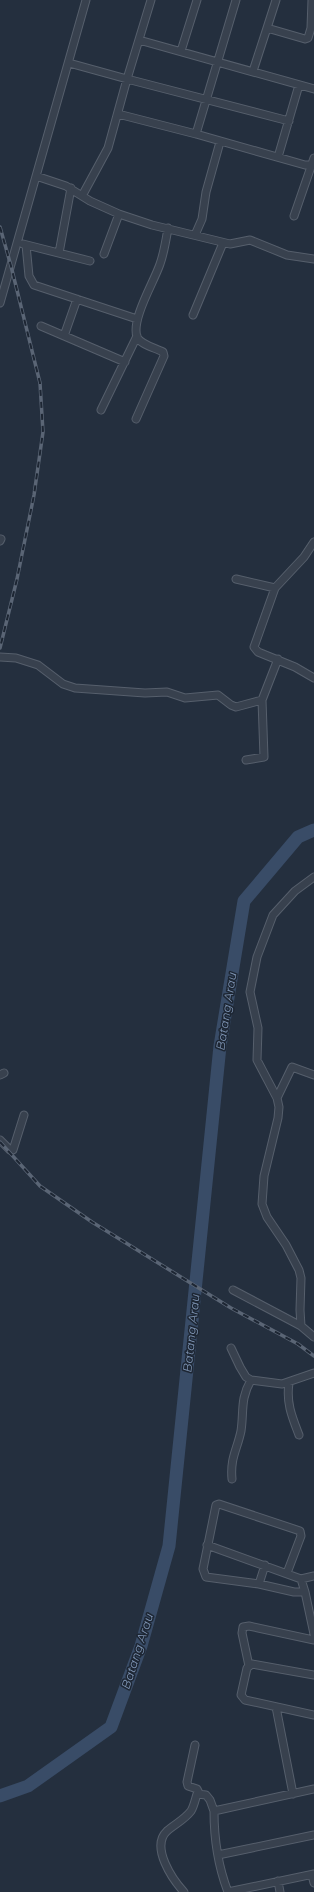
<svg xmlns="http://www.w3.org/2000/svg" width="314" height="1892" font-family="Montserrat,sans-serif">
<style>
.lines{fill:none;stroke-linecap:round;stroke-linejoin:round}
.river{stroke:#394c67;stroke-width:13}
.minor-casing{stroke:#565f6c;stroke-width:9}
.minor{stroke:#38414e;stroke-width:7}
.rail-casing{stroke:#5a6575;stroke-width:3.5}
.rail{stroke:#1d2633;stroke-width:2;stroke-dasharray:6;stroke-linecap:butt}
.labels{text-anchor:middle;dominant-baseline:central;stroke-width:3;stroke-linejoin:round;paint-order:stroke}
.water-label{font-size:12px;font-style:italic;fill:#7c92b1;stroke:#1d2633}
</style>
<rect width="100%" height="100%" fill="#242f3e"/>
<g class="lines">
<path class="river" d="M0,1796L28,1786L111,1727L141,1646L169,1546L220,1046L244,901L298,837L314,830"/>
<defs>
<path id="minor" d="M267,28L276,0
M139,40L314,89
M181,51L197,0
M69,63L127,79L151,0
M253,71L267,28L305,39L308,38L311,28L312,0
M118,114L196,134L305,165H311
M196,134L236,0
M278,157L299,85
M36,176L66,186L90,201L119,214L152,225L230,244L250,240L287,255L314,259
M82,196L108,148L127,79L289,121
M294,216L314,158
M195,235L202,219L206,192L220,142
M23,244L90,261
M26,245L29,276L34,285L137,319
M59,253L71,188
M104,254L119,214
M0,303L86,0
M193,315L223,243
M41,326L125,362
M64,336L77,299
M101,410L137,336
M136,419L164,356L163,352C156,348 141,345 137,337C131,319 154,282 160,264C164,253 166,240 168,228
M0,541L1,539
M314,542L304,557L275,588L254,647L258,652L295,667L314,678
M236,579L275,588
M0,657L16,658L38,665L63,684L75,688L145,693L167,692L185,698L218,695L231,705L236,707L262,700L278,659
M246,760L264,757L262,700
M314,877L295,891L273,915L257,957L250,992L258,1028L257,1060L277,1098L279,1107L278,1118L264,1176L262,1204L267,1217L286,1245L299,1270L301,1278L300,1310L301,1326L314,1337
M0,1075L4,1073
M277,1098L292,1067L314,1075
M0,1140L10,1150H13L24,1115
M233,1290L301,1326
M231,1348L240,1367L246,1377L251,1380L282,1384L314,1373
M289,1383C286,1403 292,1417 299,1435
M232,1479C230,1458 237,1450 241,1431C244,1411 240,1399 251,1380
M207,1545L301,1579L314,1576
M287,1573L301,1536L300,1531L219,1504L216,1505L203,1569L206,1577L259,1584L294,1592H305L301,1579
M259,1584L265,1565
M305,1592L314,1634
M249,1666L242,1633L243,1627L249,1626L314,1640
M314,1675L252,1664L247,1668L241,1695L245,1700L314,1715
M276,1707L293,1794
M195,1745L187,1782L188,1786L197,1789L199,1793
M218,1855L314,1835
M312,1875L314,1883
M278,1881L280,1892
M184,1892C173,1880 150,1847 167,1831C175,1824 184,1820 191,1811C194,1806 195,1800 197,1794L206,1795L210,1800L214,1811
M228,1892C218,1866 214,1838 214,1811L314,1789
M228,1892L314,1874"/>
</defs>
<use href="#minor" class="minor-casing"/>
<use href="#minor" class="minor"/>
<defs>
<path id="rail" d="M0,227L11,266L40,383L43,432L34,495L17,579L0,648
M0,1142L40,1186L92,1222L231,1308L298,1344L314,1356"/>
</defs>
<use href="#rail" class="rail-casing"/>
<use href="#rail" class="rail"/>
</g>
<g class="labels">
<g class="water-label">
<text transform="translate(226 1011) rotate(-81)">Batang Arau</text>
<text transform="translate(191 1333) rotate(-84)">Batang Arau</text>
<text transform="translate(137 1651) rotate(-72)">Batang Arau</text>
</g>
</g>
</svg>
